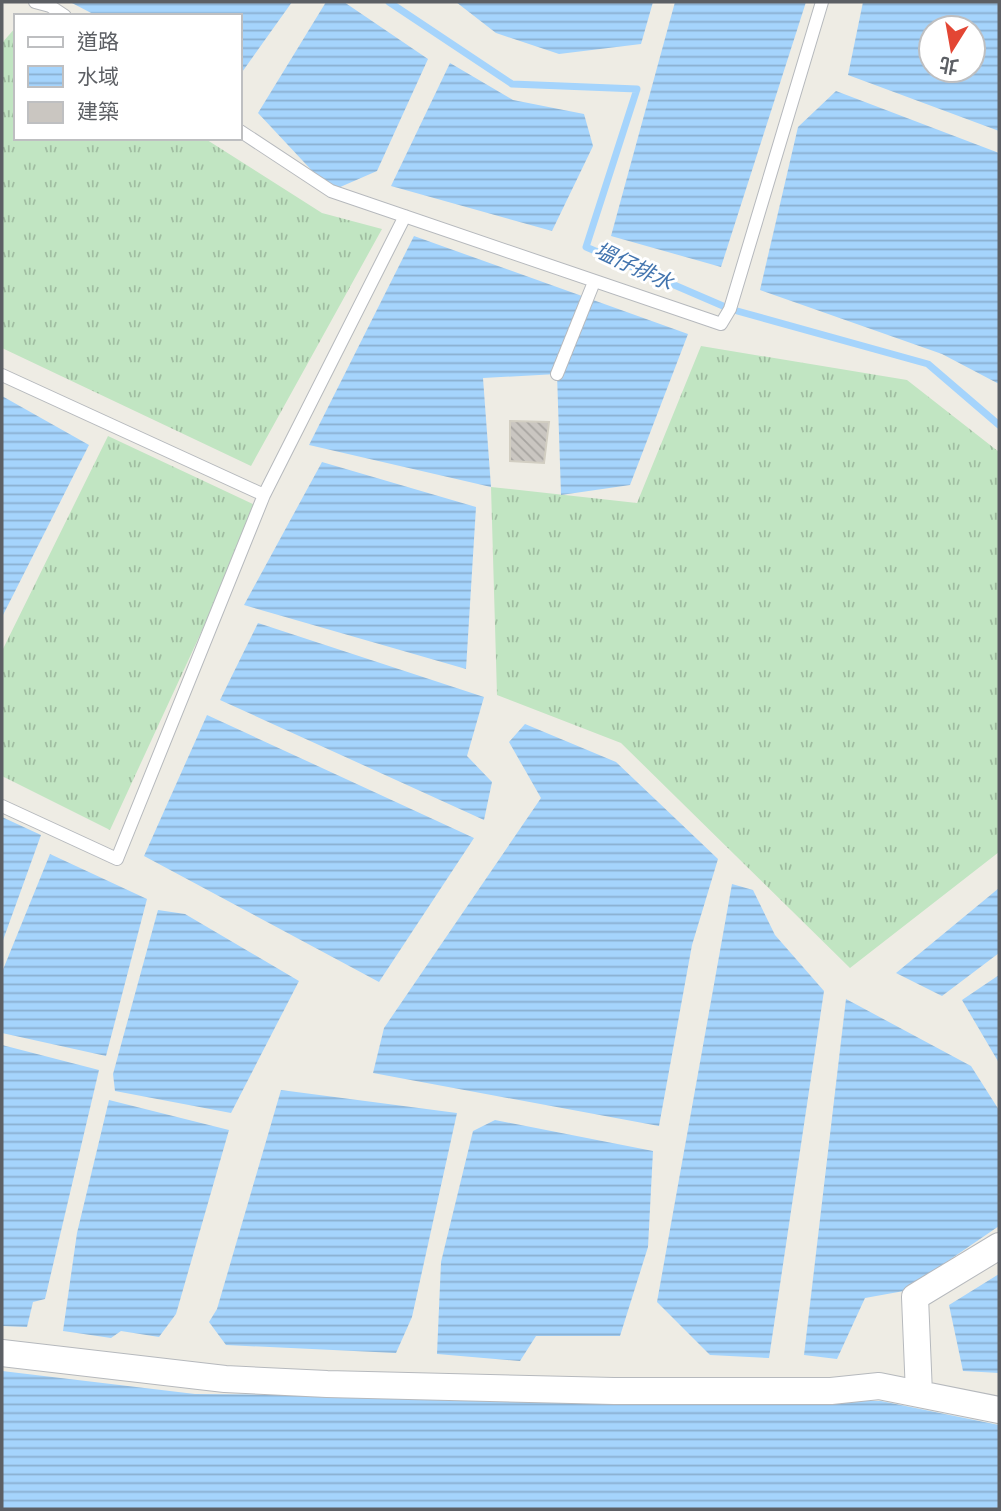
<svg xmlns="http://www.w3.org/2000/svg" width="1001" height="1511" font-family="Raleway,'Noto Sans TC',sans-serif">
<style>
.grass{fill:url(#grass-tufts)}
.water{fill:url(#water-rules);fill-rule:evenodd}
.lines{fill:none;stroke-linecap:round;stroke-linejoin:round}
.stream{stroke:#a5d4fc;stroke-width:7}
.building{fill:url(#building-back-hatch);stroke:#d2cec2;stroke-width:2}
.service-casing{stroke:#b6b9bd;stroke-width:14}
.minor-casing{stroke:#b6b9bd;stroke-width:28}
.service{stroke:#fff;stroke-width:12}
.minor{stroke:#fff;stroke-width:26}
.labels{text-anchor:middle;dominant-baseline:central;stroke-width:6;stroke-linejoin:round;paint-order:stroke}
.water-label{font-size:21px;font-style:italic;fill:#4274ae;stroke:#fff}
</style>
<defs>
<pattern id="grass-tufts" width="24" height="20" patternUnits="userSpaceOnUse" patternTransform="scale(1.75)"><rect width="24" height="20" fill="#c1e5c2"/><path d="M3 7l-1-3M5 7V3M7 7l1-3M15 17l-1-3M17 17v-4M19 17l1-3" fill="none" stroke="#a0bda1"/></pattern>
<pattern id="water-rules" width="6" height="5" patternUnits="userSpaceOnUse" patternTransform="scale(1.75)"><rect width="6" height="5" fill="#a5d4fc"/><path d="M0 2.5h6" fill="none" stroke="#8aafd0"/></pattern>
<pattern id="building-back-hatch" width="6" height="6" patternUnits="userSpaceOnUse" patternTransform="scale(1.75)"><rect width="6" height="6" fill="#cac6c1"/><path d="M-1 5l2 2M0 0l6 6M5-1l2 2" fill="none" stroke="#a7a4a0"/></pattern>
</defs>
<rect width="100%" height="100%" fill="#eeece4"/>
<path class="grass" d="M16,27V138H204L322,213L382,229L251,466L2,348V43Z
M701,346L907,380L999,452V852L850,968L621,743L497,695L491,487L637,503Z
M108,436L259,507L110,830L2,776V651Z"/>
<path class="water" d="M70,2H292L240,75V16H97Z
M326,2H344L428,59L377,171L331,191L258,113Z
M456,2H653L641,44L559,54L496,33Z
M675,2H806L721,267L611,236Z
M863,2H999V131L848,75ZM931,28H973V70H931Z
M450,63L513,100L584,114L593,146L552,231L391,186Z
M836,91L999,153V384L942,354L760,290L798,127Z
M414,236L688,334L630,485L561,495L557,374L483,378L491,487L309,445Z
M2,396L89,445L2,617Z
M322,462L476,507L466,669L244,605Z
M258,623L484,697L467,756L492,782L484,820L220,700Z
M207,715L474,838L379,982L144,856Z
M525,724L616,762L718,859L692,945L659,1126L373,1073L384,1028L541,798L509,742Z
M2,817L41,835L2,943Z
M50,854L147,899L106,1056L2,1033V972Z
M732,884L753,890L775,935L824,991L769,1358L710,1355L657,1302Z
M999,888V953L942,996L896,973Z
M158,910L185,914L299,981L231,1113L115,1091L113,1074Z
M999,975V1063L962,1000Z
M846,999L971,1066L999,1110V1226L904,1291L865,1298L837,1359L804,1355Z
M2,1045L99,1070L45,1299L33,1302L27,1327L2,1326Z
M281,1090L457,1113L412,1317L396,1353L226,1345L209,1322L217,1309Z
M109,1100L229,1130L176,1314L159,1337L121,1331L111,1338L63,1331L77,1233Z
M495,1120L653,1151L648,1247L620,1336H536L520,1361L437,1354L441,1262L473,1131Z
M999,1274V1373L963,1371L949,1305Z
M2,1371L195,1394L881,1401L999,1425V1509H2Z"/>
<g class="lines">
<path class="stream" d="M389,2L512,84L637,89L586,247L730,309L928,364L999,425"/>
</g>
<path class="building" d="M510,421L549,422L544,463L510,461Z"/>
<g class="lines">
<defs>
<path id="service" d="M35,2L50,6L65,16
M240,131L331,191L721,324L730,309L822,2
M557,374L594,282
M2,375L264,495
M2,806L117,859L264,495L405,216"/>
<path id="minor" d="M2,1353L225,1379L327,1384L614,1391H831L879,1386L999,1410
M919,1394L915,1297L999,1246"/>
</defs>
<use href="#service" class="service-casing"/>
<use href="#minor" class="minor-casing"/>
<use href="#service" class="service"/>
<use href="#minor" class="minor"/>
</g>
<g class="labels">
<g class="water-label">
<text transform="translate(634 266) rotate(25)">塭仔排水</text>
</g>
</g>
<rect width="1001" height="1511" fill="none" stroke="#5c5f64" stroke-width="7"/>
<rect x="14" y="14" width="228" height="126" fill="#ffffff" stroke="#bebfc1" stroke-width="2"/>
<rect x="28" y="37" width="35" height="10" fill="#ffffff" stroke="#bebfc1" stroke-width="2"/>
<text x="77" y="49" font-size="21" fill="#5c5f64">道路</text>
<rect x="28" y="66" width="35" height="21" fill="url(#water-rules)" stroke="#bebfc1" stroke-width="2"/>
<text x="77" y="84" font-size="21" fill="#5c5f64">水域</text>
<rect x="28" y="102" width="35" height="21" fill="#cac6c1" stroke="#bebfc1" stroke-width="2"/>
<text x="77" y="119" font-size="21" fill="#5c5f64">建築</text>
<g transform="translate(952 49) rotate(191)"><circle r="33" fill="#ffffff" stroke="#bebfc1" stroke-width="2"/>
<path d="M0-5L12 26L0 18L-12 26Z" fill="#e34634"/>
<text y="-10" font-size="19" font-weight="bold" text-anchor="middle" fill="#5c5f64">北</text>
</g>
</svg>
